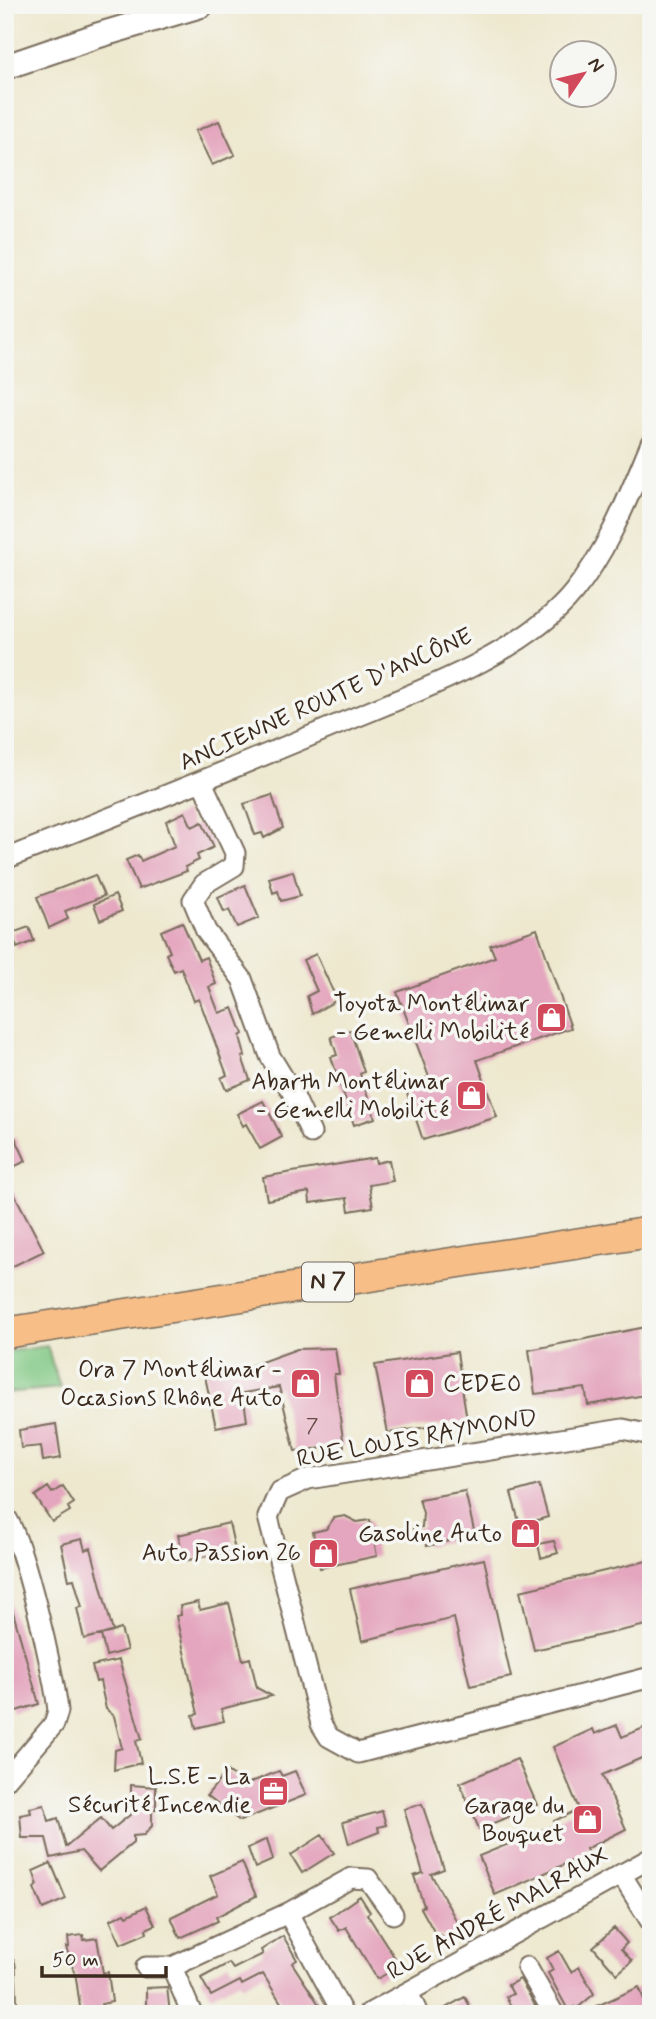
<svg xmlns="http://www.w3.org/2000/svg" width="656" height="2019" font-family="Mynerve,sans-serif">
<style>
.green{fill:#81c884;stroke:#5e7951;stroke-width:2}
.building{fill:#e4a6be}
.lines{fill:none;stroke-linecap:round;stroke-linejoin:round}
.minor-casing{stroke:#796c5c;stroke-width:23}
.tertiary-casing{stroke:#796c5c;stroke-width:28}
.primary-casing{stroke:#796c5c;stroke-width:33}
.minor{stroke:#fff;stroke-width:19}
.tertiary{stroke:#fff;stroke-width:24}
.primary{stroke:#f7be88;stroke-width:30}
.labels{text-anchor:middle;dominant-baseline:central;stroke-width:7;stroke-linejoin:round;paint-order:stroke}
.number-label{font-size:21px;fill:#654946}
.shield{fill:#f6f6f2;stroke:#73675e;stroke-width:2}
.shield-label{font-size:23px;font-weight:bold;fill:#3b2a1e}
.street-label{font-size:24px;fill:#3b2a1e;stroke:#f6f6f2}
.poi-label{font-size:24px;fill:#3b2a1e;stroke:#f6f6f2;text-anchor:end}
</style>
<rect width="100%" height="100%" fill="#f6f6f2"/>
<filter id="ink" filterUnits="userSpaceOnUse"><feTurbulence type="fractalNoise" baseFrequency=".0143" numOctaves="2"/><feDisplacementMap in="SourceGraphic" scale="14" xChannelSelector="R" yChannelSelector="G"/><feConvolveMatrix kernelMatrix="1 2 1 2 8 2 1 2 1" color-interpolation-filters="sRGB"/></filter>
<filter id="wash" filterUnits="userSpaceOnUse"><feTurbulence type="fractalNoise" baseFrequency=".00686" numOctaves="4" result="noise"/><feDisplacementMap in="SourceGraphic" scale="28" xChannelSelector="R" yChannelSelector="G"/><feGaussianBlur stdDeviation="1.57" result="paint"/><feColorMatrix in="noise" values="0 0 0 0 0 0 0 0 0 0 0 0 0 0 0 0 0 1.4 0 .05"/><feComposite in="paint" operator="in"/></filter>
<g filter="url(#wash)">
<rect width="100%" height="100%" fill="#ede8ce"/>
<path class="green" d="M47,1346L60,1388L5,1393V1352Z"/>
<g id="blocks">
<path class="building" d="M219,121L235,155L212,165L195,131Z
M272,795L283,828L264,838L262,833L255,835L244,804Z
M185,812L192,827L202,822L214,847L197,855L199,860L185,867L187,871L139,889L126,860L138,855L141,861L175,846L166,821Z
M293,871L300,896L281,901L278,891L273,893L269,878Z
M95,875L104,896L65,911L68,919L49,928L37,897Z
M245,885L259,918L237,927L229,910L224,912L218,897Z
M115,895L122,911L100,920L94,904Z
M182,922L199,960L206,957L216,984L209,987L219,1013L233,1008L243,1034L240,1036L245,1056L242,1057L250,1080L226,1090L221,1078L227,1075L199,999L194,1001L181,968L174,971L166,954L170,952L161,931Z
M29,927L34,941L17,948L12,933Z
M537,929L571,1028L477,1060L497,1117L423,1140L405,1087L429,1077L397,992L495,957L490,945Z
M316,954L337,1000L312,1014L307,996L317,991L303,960Z
M350,1030L364,1072L360,1074L375,1118L354,1125L331,1057L337,1055L331,1037Z
M263,1101L282,1137L260,1149L246,1124L243,1126L237,1114Z
M15,1137L26,1161L5,1171V1141Z
M375,1158L376,1163L389,1160L393,1181L369,1185L373,1207L349,1211L347,1198L310,1203L309,1192L267,1200L263,1177Z
M5,1176L44,1251L5,1270Z
M651,1326V1394L588,1405L585,1388L535,1394L529,1350Z
M335,1348L339,1374H334L344,1446L295,1451L279,1387L243,1393L247,1421L216,1427L204,1372L253,1365L297,1349Z
M457,1352L467,1421L388,1433L375,1365Z
M56,1424L61,1458L43,1461L41,1446L21,1448L19,1430Z
M539,1485L548,1517L520,1525L511,1493Z
M63,1486L74,1503L68,1507L70,1511L52,1522L35,1496L48,1487L52,1493Z
M465,1491L475,1535L427,1546L425,1539L417,1541L413,1529L422,1527L423,1513L419,1499Z
M345,1516L357,1522L370,1520L377,1556L320,1568L313,1532L326,1529L334,1518Z
M229,1523L235,1550L184,1561L178,1535Z
M82,1539L85,1550L91,1548L113,1632L84,1639L77,1608L82,1607L74,1579L69,1580L61,1544Z
M554,1541L558,1553L541,1558L538,1544Z
M484,1559L511,1677L470,1686L454,1618L362,1641L350,1589Z
M651,1560V1624L534,1650L520,1591Z
M9,1598L39,1704L13,1712L5,1688V1599Z
M198,1602L200,1610L229,1603L243,1660L250,1658L257,1688L272,1696L221,1709L224,1721L196,1728L193,1715L198,1714L176,1616L181,1615L180,1606Z
M121,1629L127,1650L106,1656L101,1635Z
M119,1660L142,1739L136,1741L141,1763L114,1770L115,1750L122,1748L114,1716L106,1709L100,1681L96,1682L92,1666Z
M617,1725L622,1737L651,1725V1754L602,1775L626,1829L586,1849L588,1854L495,1895L479,1856L555,1825L554,1821L579,1809L553,1747L593,1729L595,1734Z
M517,1759L537,1805L479,1829L460,1783Z
M227,1771L244,1785L279,1771L282,1776L295,1771L306,1795L240,1821L207,1795Z
M131,1785L156,1787V1809H152V1826L144,1835L133,1836V1843L99,1871L81,1851L51,1858L46,1838H22L20,1815L31,1813L30,1808L44,1805L49,1821L58,1818L66,1847L101,1818L111,1830L131,1814Z
M422,1804L444,1869L431,1874L462,1931L444,1940L441,1935L437,1937L421,1908L424,1906L414,1876L423,1873L404,1809Z
M382,1811L386,1825L378,1827L379,1832L349,1844L343,1822Z
M322,1835L334,1853L302,1873L291,1855Z
M267,1839L273,1860L255,1868L248,1848Z
M242,1862L256,1896L216,1917L218,1921L180,1938L171,1917L218,1894L210,1876Z
M51,1863L66,1899L43,1909L34,1888L38,1885L33,1871Z
M360,1896L370,1912L367,1914L400,1966L377,1979L346,1927L339,1931L330,1917Z
M146,1906L155,1925L146,1929L147,1933L121,1944L110,1920L125,1913L127,1916Z
M614,1928L627,1943L621,1949L632,1961L617,1974L593,1947Z
M83,1935L84,1940L97,1938L103,1973L108,1972L112,2002L101,2004L102,2011L87,2014H81L76,1978L66,1947H69L68,1937Z
M283,1936L297,1960L292,1963L320,2006L308,2014H288L263,1974L242,1985L240,1981L211,1996L201,1978L229,1963L233,1969L263,1954L261,1950Z
M559,1951L571,1972L579,1967L594,1994L575,2010L574,2007L568,2010L548,1973L553,1970L547,1958Z
M520,1979L540,2014H515L506,1997L513,1994L508,1985Z
M167,1987L170,2014H146V1988Z
M639,1987L650,2014H579Z
M465,1997L474,2014H435Z"/>
</g>
</g>
<g filter="url(#ink)">
<use href="#blocks" fill-opacity="0" stroke="#796c5c" stroke-width="2"/>
<g class="lines">
<defs>
<path id="minor" d="M202,782L235,853L234,866L204,884L193,900L206,931L242,979L270,1056L292,1092L311,1133
M5,859C115,816 225,772 334,726C408,695 522,656 573,593C609,549 629,495 651,443
M651,1435L623,1429L308,1479L279,1492L268,1517L321,1724L329,1737L358,1753L651,1677
M5,1516C23,1537 55,1678 58,1711L54,1724L5,1781
M621,1874L651,1922
M288,1913L343,2014
M5,1966L7,2014
M146,1967H172
M527,1967L554,2014
M408,1992L418,2014
M192,2014L172,1967L288,1913L351,1878L368,1879L393,1914
M368,2014L651,1858"/>
<path id="tertiary" d="M5,67L96,36L201,5"/>
<path id="primary" d="M5,1333L651,1232"/>
</defs>
<use href="#minor" class="minor-casing"/>
<use href="#tertiary" class="tertiary-casing"/>
<use href="#primary" class="primary-casing"/>
<use href="#minor" class="minor"/>
<use href="#tertiary" class="tertiary"/>
<use href="#primary" class="primary"/>
</g>
</g>
<defs>
<symbol id="shop-square" viewBox="-11 -11 22 22"><rect x="-9" y="-9" width="18" height="18" rx="4" fill="#d1495b" stroke="#f6f6f2"/><path d="M-5-2.5h2.3a2.7 3.5 0 0 1 5.4 0H5L5.5 6h-11ZM-1.5-2.5h3a1.5 2.3 0 0 0-3 0Z" fill="#fff"/></symbol>
<symbol id="office-square" viewBox="-11 -11 22 22"><rect x="-9" y="-9" width="18" height="18" rx="4" fill="#d1495b" stroke="#f6f6f2"/><path d="M-6-3h4V-5.5h4V-3h4V5H-6ZM-1-4.5V-3h2v-1.5ZM-6 0V1H6V0Z" fill="#fff"/></symbol>
</defs>
<g fill-rule="evenodd">
<use href="#shop-square" x="534" y="1000" width="35" height="35"/>
<use href="#shop-square" x="454" y="1078" width="35" height="35"/>
<use href="#shop-square" x="288" y="1366" width="35" height="35"/>
<use href="#shop-square" x="402" y="1366" width="35" height="35"/>
<use href="#shop-square" x="508" y="1516" width="35" height="35"/>
<use href="#shop-square" x="306" y="1536" width="35" height="35"/>
<use href="#office-square" x="256" y="1774" width="35" height="35"/>
<use href="#shop-square" x="570" y="1802" width="35" height="35"/>
</g>
<g class="labels">
<g class="number-label">
<text x="312" y="1426">7</text>
</g>
<rect class="shield" x="302" y="1262.5" width="52" height="39" rx="5"/>
<g class="shield-label">
<text x="328" y="1282">N 7</text>
</g>
<g class="street-label">
<text transform="translate(326 700) rotate(-24)">ANCIENNE ROUTE D'ANCÔNE</text>
<text transform="translate(417 1439) rotate(-10)">RUE LOUIS RAYMOND</text>
<text transform="translate(498 1914) rotate(-29)">RUE ANDRÉ MALRAUX</text>
</g>
<g class="poi-label">
<text x="529" y="1004">Toyota Montélimar<tspan x="529" dy="28">- Gemelli Mobilité</tspan></text>
<text x="449" y="1082">Abarth Montélimar<tspan x="449" dy="28">- Gemelli Mobilité</tspan></text>
<text x="282" y="1370">Ora 7 Montélimar -<tspan x="282" dy="28">Occasions Rhône Auto</tspan></text>
<text x="443" y="1384" text-anchor="start">CEDEO</text>
<text x="502" y="1534">Gasoline Auto</text>
<text x="301" y="1553">Auto Passion 26</text>
<text x="251" y="1777">L.S.E - La<tspan x="251" dy="28">Sécurité Incendie</tspan></text>
<text x="564" y="1806">Garage du<tspan x="564" dy="28">Bouquet</tspan></text>
</g>
</g>
<rect width="656" height="2019" fill="none" stroke="#f6f6f2" stroke-width="28"/>
<g transform="translate(583 74) rotate(55)"><circle r="33" fill="#f6f6f2" stroke="#aba49d" stroke-width="2"/>
<path d="M0-5L12 26L0 18L-12 26Z" fill="#d1495b"/>
<text y="-10" font-size="19" font-weight="bold" text-anchor="middle" fill="#3b2a1e">N</text>
</g>
<path d="M42 1966v10h124v-10" fill="none" stroke="#3b2a1e" stroke-width="3.5"/>
<text x="52" y="1966" font-size="21" fill="#3b2a1e" stroke="#f6f6f2" stroke-width="5" paint-order="stroke">50 m</text>
</svg>
